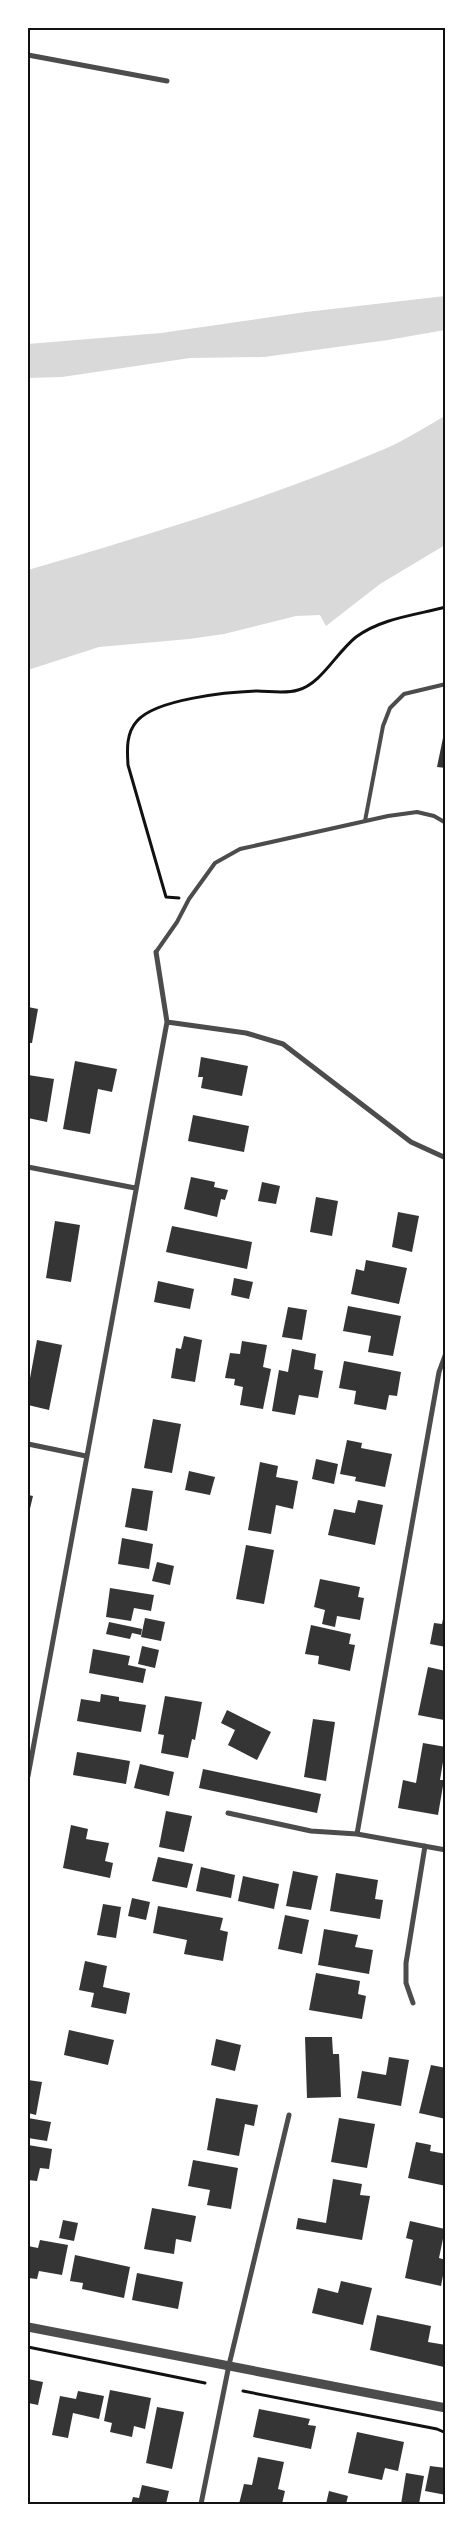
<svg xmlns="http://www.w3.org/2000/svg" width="473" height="2532" font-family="Poppins,sans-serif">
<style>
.water{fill:#d9d9d9}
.building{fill:#353535}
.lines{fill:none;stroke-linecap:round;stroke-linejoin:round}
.path{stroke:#111;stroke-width:3}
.service{stroke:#4c4c4c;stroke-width:4}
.minor{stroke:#4c4c4c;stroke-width:5}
.tertiary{stroke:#4c4c4c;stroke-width:9}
.neatline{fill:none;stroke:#111;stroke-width:2}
</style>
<rect width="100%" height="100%" fill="#fff"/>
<path class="water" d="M445,296V330L388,340L264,357L190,358L62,377L28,378V344L161,333L306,312Z
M445,416V545L380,584L326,626L320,615L296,616L224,634L189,639L99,647L28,670V570C145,536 270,498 382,450C404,441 425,427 445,416Z"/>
<path class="building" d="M445,728H446V768L437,767Z
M28,1007L38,1009L32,1043H28Z
M201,1057L248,1066L242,1096L201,1088L203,1077H198Z
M75,1061L117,1069L112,1092L98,1089L90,1134L63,1129Z
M28,1075L54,1079L47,1122L28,1118Z
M193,1115L249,1126L244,1152L188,1141Z
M191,1177L215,1182L214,1187L228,1190L225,1200L221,1199L217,1217L184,1209Z
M262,1182L280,1186L276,1204L258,1201Z
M316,1197L338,1201L332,1236L310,1232Z
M398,1212L419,1216L412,1252L392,1247Z
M55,1221L80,1225L71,1282L46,1278Z
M172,1226L252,1242L247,1269L166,1252Z
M366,1260L407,1268L399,1304L351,1294L356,1269L364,1271Z
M234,1278L253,1282L249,1299L231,1295Z
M158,1281L194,1289L190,1309L154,1302Z
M348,1306L401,1316L393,1356L368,1352L371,1336L343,1331Z
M288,1307L307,1310L302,1340L282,1337Z
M184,1336L202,1340L195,1382L171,1378L176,1348L181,1349Z
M37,1340L62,1345L49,1410L28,1405V1389Z
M242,1341L267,1345L263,1367L271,1369L263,1409L240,1405L243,1387L234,1385L235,1379L225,1378L230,1353L240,1354Z
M292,1349L316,1354L314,1369L323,1371L318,1398L299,1395L295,1415L272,1411L279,1370L288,1372Z
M344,1361L401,1372L397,1396L389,1395L386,1410L354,1404L356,1391L339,1388Z
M153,1419L181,1424L172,1473L144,1468Z
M347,1440L362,1443L361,1448L392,1454L385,1487L355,1481L356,1477L340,1474Z
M316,1459L338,1464L334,1484L312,1479Z
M260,1462L278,1466L276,1477L298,1481L293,1509L276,1505L271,1534L248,1530Z
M189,1471L215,1477L210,1495L185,1490Z
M132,1488L153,1491L147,1531L125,1527Z
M28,1495L33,1496L28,1517Z
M358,1500L383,1505L375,1545L328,1535L334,1509L355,1513Z
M122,1538L153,1544L149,1569L118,1564Z
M246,1545L274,1550L264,1604L236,1599Z
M157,1562L174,1566L170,1585L152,1581Z
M320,1579L360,1587L358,1597L364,1598L360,1620L337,1616L335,1627L322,1624L325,1610L314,1607Z
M110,1588L154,1595L151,1611L134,1608L131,1621L106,1617Z
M445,1609H446V1647L430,1644L434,1623L442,1624Z
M145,1618L165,1622L161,1641L141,1637Z
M109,1622L142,1629L141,1635L132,1633L130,1639L106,1634Z
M311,1625L351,1634L349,1644L355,1645L350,1671L318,1664L319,1656L305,1654Z
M142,1646L159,1650L155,1668L138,1664Z
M93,1649L130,1656L128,1665L146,1669L143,1683L89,1673Z
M428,1667L446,1671L444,1720L418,1715Z
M101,1694L119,1697V1701L146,1705L141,1732L77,1721L81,1699L100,1702Z
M165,1696L202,1702L195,1740L192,1739L188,1758L161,1753L164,1735L158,1734Z
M227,1710L271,1732L257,1760L228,1745L235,1730L221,1723Z
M313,1719L335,1722L326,1781L304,1777Z
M423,1743L446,1747V1762H443L440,1780H444L438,1815L398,1808L403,1780L416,1783Z
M77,1752L130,1761L126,1784L73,1775Z
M140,1764L174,1772L169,1796L134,1788Z
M203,1769L321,1794L317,1813L199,1788Z
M166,1811L192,1816L184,1852L159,1847Z
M71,1825L88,1829L86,1839L109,1843L105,1861L113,1863L110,1878L63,1868Z
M158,1857L193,1864L187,1888L152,1881Z
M201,1867L235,1875L231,1898L196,1891Z
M293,1871L318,1876L311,1910L286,1906Z
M336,1873L378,1880L375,1899L383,1900L380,1919L330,1911Z
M243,1876L279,1884L274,1909L238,1901Z
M132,1898L150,1902L146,1920L128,1916Z
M103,1904L121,1907L116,1938L97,1935Z
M158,1906L223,1918L220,1930L228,1932L223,1961L184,1954L187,1940L153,1933Z
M285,1915L309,1920L302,1954L278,1949Z
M324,1929L358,1935L355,1947L373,1950L369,1974L318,1965Z
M85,1961L107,1966L103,1987L130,1993L126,2014L91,2007L94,1993L79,1990Z
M316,1973L360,1981L358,1994L366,1996L362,2019L309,2010Z
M69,2030L114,2040L108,2065L64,2055Z
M305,2037H332L333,2054H339L341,2097L307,2098Z
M216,2039L241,2045L235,2071L211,2065Z
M389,2057L409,2060L401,2106L357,2098L362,2071L386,2075Z
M431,2065L446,2068V2119L419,2113Z
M28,2080L42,2082L36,2115L28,2113Z
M216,2098L258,2105L254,2126L245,2124L239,2156L207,2150Z
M28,2118L51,2122L47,2141L28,2138Z
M339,2118L375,2124L367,2168L331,2162Z
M416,2142L431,2145L430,2151L446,2154V2186L408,2178Z
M28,2145L52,2149L49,2169L40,2168L37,2181L28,2180Z
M193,2160L238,2168L231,2209L207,2205L210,2190L188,2186Z
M333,2179L362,2184L360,2195L370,2196L362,2240L296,2229L298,2218L326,2223Z
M152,2208L196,2216L191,2242L176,2239L174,2254L144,2249Z
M63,2220L78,2223L74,2241L59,2238Z
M410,2221L445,2229L439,2258L446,2260L441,2286L405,2278L413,2240L406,2238Z
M40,2240L68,2245L62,2275L39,2271L37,2279L28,2278V2246L38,2248Z
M75,2255L130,2267L124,2298L82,2289L83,2283L70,2281Z
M137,2273L183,2282L178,2309L132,2300Z
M341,2281L372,2288L363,2325L312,2313L318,2288L338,2293Z
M377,2315L431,2326L428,2342L446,2345L444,2367L370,2350Z
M28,2379L43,2382L38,2405L28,2403Z
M110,2390L151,2398L145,2429L134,2426L132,2437L110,2432L112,2423L104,2421Z
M78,2391L104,2396L99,2419L73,2413L68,2438L52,2435L60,2396L76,2399Z
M157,2407L184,2412L172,2469L146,2463Z
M259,2409L310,2419L308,2425L316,2426L311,2449L253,2437Z
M357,2432L404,2442L398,2471L385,2468L382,2480L348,2473Z
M258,2457L284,2462L278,2489L285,2491L282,2504H239L244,2484L252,2485Z
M430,2466L446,2468V2495L425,2491Z
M406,2473L424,2476L419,2504H401Z
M142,2485L169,2491L166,2504H131L133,2497L139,2498Z
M329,2491L348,2496L346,2504H326Z"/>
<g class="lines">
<path class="path" d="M179,898L166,897L128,765C127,750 126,733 137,721C156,699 228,692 257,691C269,691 286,694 298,690C321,684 336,653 356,637C382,618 416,615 446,607
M28,2347L205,2383
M243,2391L437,2429L446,2433"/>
<path class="service" d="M365,821L383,726L390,708L404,694L446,684
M156,952L177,922L189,899L215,863L240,849L388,816L417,812L434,816L446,823"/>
<path class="minor" d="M28,55L167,81
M167,1022L246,1033L283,1044L411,1142L446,1158
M28,1167L135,1188
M28,1444L86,1456
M28,1776L167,1022L156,952
M228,1813L311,1831L357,1834L446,1850
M357,1834L439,1372L446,1353
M413,2003L406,1983V1963L425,1846
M201,2504L229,2365L289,2115"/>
<path class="tertiary" d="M28,2327L446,2408"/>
</g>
<rect width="473" height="2532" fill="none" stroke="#ffffff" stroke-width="58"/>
<rect x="29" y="29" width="415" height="2474" class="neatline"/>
</svg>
